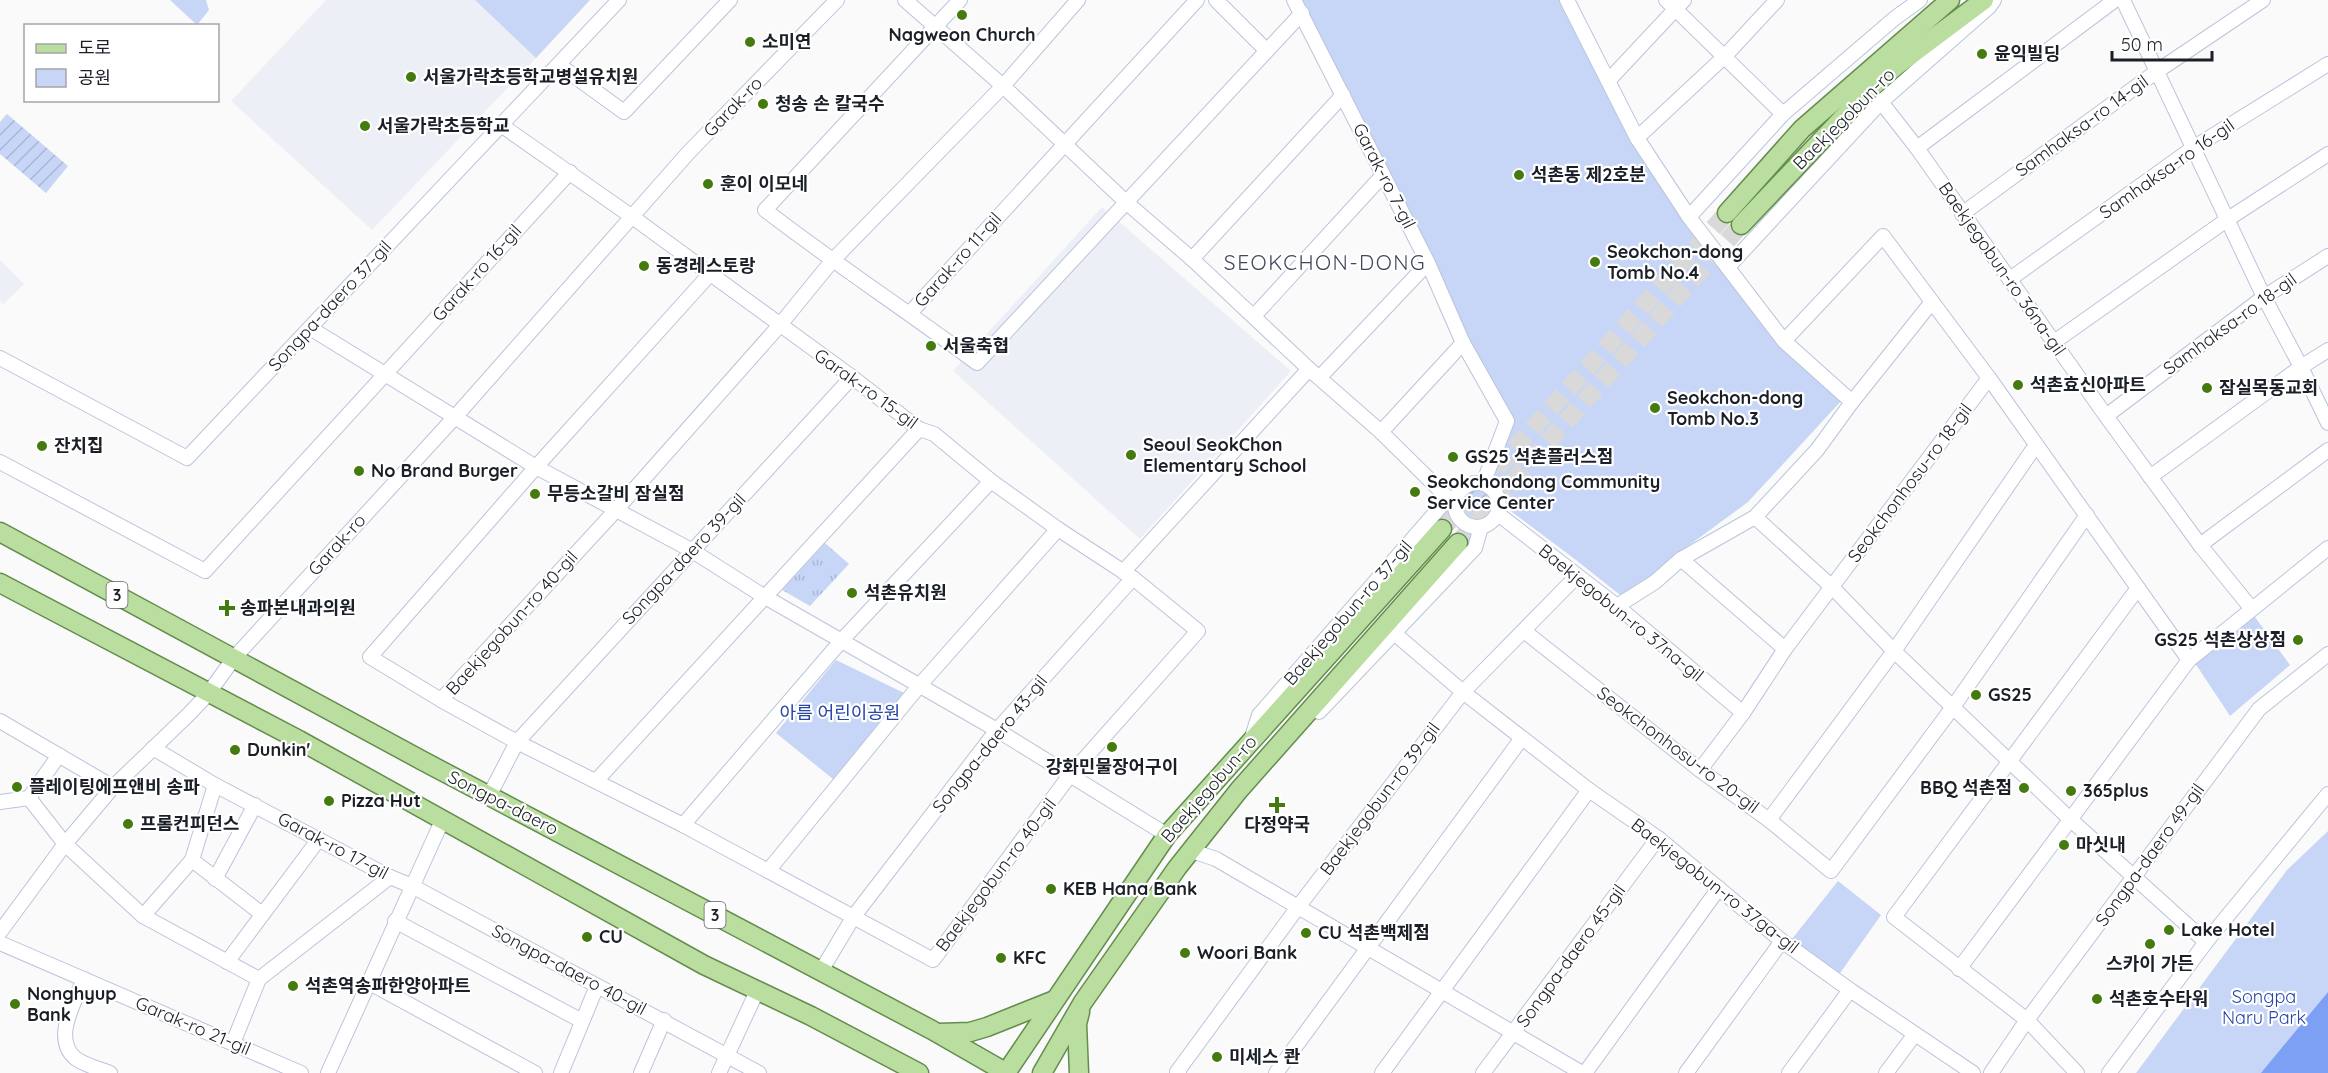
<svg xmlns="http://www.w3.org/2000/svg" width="2328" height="1073" viewBox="0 0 2328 1073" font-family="Quicksand,'Noto Sans KR',sans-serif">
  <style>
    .built { fill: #eceff5 }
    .grass { fill: url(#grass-tufts) }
    .park { fill: #c7d6f7 }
    .garden { fill: url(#garden-furrows) }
    .water { fill: #7d9ff4 }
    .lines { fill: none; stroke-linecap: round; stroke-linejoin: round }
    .major-tunnel { stroke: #d9d9da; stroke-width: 18; stroke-dasharray: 18 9; stroke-linecap: butt }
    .minor-casing { stroke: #bac4db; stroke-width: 16 }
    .major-casing { stroke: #648d4d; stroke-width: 21 }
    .minor { stroke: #fff; stroke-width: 14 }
    .major { stroke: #badea0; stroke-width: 18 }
    .poi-dot { fill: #457b0e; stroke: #fff; stroke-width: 2 }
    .labels { text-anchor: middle; stroke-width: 4.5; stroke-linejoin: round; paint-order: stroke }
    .shield { fill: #fff; stroke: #5f6268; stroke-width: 1.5 }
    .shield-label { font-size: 16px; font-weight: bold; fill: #1b1f27 }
    .poi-label { font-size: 18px; font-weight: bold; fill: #1b1f27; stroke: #fff; text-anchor: start }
    .street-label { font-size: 18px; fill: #1b1f27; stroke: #fff }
    .park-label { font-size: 18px; fill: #2645a5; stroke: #fff }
    .quarter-label { font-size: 21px; letter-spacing: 1.5px; fill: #40485b; stroke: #fff }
  </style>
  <defs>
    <pattern id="grass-tufts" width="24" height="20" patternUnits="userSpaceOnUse" patternTransform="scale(1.5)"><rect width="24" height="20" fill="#c7d6f7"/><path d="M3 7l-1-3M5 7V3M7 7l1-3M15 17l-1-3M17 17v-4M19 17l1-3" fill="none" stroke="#aab7d4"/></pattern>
    <pattern id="garden-furrows" width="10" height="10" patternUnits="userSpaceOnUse" patternTransform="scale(1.5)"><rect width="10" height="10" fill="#c7d6f7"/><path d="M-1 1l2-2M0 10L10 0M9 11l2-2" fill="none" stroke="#aab7d4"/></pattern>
  </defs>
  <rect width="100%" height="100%" fill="#fafafa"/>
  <g class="built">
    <polygon points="326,0 475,0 536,58 372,230 231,101"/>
    <polygon points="1102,207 1291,371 1140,539 953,371"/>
    <polygon points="0,260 24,284 3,304 0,301"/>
  </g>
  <polygon class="grass" points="825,543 849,564 810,606 782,590"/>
  <g class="park">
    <polygon points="170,0 206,0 209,10 197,25"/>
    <polygon points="475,0 590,0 536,58"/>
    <path d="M1295,0H1563L1684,217L1842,400L1748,502L1680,552L1651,577L1620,595L1576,560L1504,506C1505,492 1501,484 1489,476L1512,422L1463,343Z"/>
    <polygon points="2252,613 2290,665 2230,716 2193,660"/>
    <polygon points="836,660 904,693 833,779 776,733"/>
    <polygon points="2328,831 2328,1073 2136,1073 2287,870"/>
    <polygon points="1838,881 1881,915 1838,976 1792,939"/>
  </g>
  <g class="garden">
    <polygon points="7,114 68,166 46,193 0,154 0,122"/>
    <circle cx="1478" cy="505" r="15"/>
  </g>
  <polygon class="water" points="2328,992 2328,1073 2261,1073"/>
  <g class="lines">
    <g class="major-tunnel">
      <polyline points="1442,529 1727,213"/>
      <polyline points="1458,543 1741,225"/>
    </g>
    <defs>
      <g id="minor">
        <polyline points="905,0 1003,86 1127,203 1192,259 1309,369 1381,432 1446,496"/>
        <path d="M960,0L765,210C834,263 907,311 977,363L1302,13"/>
        <polyline points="1216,0 1266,50"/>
        <polyline points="1294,0 1428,263 1463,343 1507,421 1483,484"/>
        <polyline points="1567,0 1637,138 1689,217 1784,341 1852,402 1817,450 1755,517 1681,559 1655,582 1617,606"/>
        <polyline points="1666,0 1783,114"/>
        <polyline points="2123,0 2264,297 2301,367 2328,423"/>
        <polyline points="559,65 624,112 730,0"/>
        <polyline points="1608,81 1684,0"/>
        <polyline points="1881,102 1917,148 2106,416 2200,545 2251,608"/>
        <polyline points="501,125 631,216 852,377 919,429 934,434 991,481 1058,529 1133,578 1198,631 1070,775 933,960 683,825 517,742 441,700 370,657 536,467 710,274"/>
        <polyline points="1637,138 1724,57 1777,0"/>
        <polyline points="1917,148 2115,0"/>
        <polyline points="1962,214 2156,72 2263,0"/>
        <polyline points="1689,217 1783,114 1895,18 1920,0"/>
        <polyline points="1192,259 1343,95"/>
        <polyline points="1728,267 1881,102 1989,7 1994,0"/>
        <polyline points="2010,279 2193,148 2328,64"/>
        <polyline points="910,313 1197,0"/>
        <polyline points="1254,316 1383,175"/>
        <polyline points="310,328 536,467 691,550 765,597 997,730 1167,835"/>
        <polyline points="1784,341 1883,236 1989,378 2189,660"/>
        <polyline points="2054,342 2228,219 2328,154"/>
        <polyline points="0,358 187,458 619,0"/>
        <polyline points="1320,377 1428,263"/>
        <polyline points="1852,402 1931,303"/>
        <polyline points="2106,416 2264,297 2328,256"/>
        <polyline points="1381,432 1463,343"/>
        <polyline points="0,462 205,571 570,172"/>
        <polyline points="2150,477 2301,367 2328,350"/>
        <circle cx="1477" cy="505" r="22"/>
        <polyline points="1498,514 1617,606 1743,713"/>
        <polyline points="1755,517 1832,587 1894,651 2071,820 2206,942"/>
        <polyline points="2200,545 2328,450"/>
        <polyline points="1681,559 1785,649"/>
        <polyline points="1123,572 1309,369"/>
        <polyline points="1524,631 1700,770 1769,820 1831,871 1953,707 2087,515"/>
        <polyline points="1394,633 1463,692 1589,790 1658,838 1782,941 1850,990 1973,1073"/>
        <polyline points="441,700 616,510 779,326 832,261 1003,86 1078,0"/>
        <polyline points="1319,712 1475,548 1481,527"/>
        <polyline points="0,721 113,787"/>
        <polyline points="1252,737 1259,715 1442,505 1446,496 1455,502"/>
        <polyline points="153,748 215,785 390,877 412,886 759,1073"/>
        <polyline points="1700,770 1743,713 1785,649 1989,378"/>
        <polyline points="596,781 919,429"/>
        <polyline points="489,796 517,742 852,377"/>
        <polyline points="29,798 59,755"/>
        <polyline points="0,802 29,798 65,844 143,916 259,979"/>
        <polyline points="1769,820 1894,651 2036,445"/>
        <polyline points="683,825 842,640 991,481"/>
        <polyline points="1192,851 1216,859 1582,1073"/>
        <polyline points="192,860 262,914"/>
        <polyline points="768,871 919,686 1058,529"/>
        <polyline points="215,879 255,805"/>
        <polyline points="143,916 192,860 215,785"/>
        <polyline points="395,921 582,1021"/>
        <polyline points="0,932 65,844 113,787 189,714 208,694 234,658 455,417 689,152 837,0"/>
        <polyline points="0,943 301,1073"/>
        <polyline points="227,962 319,839"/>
        <polyline points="1959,969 2189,660 2328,548"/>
        <polyline points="821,971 854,916 997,730 1133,578"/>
        <path d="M84,979C75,1002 52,1038 75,1058C84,1065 100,1069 110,1073"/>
        <polyline points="368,982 535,1073"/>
        <polyline points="233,1043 259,979 390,877"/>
        <polyline points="328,1073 442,821"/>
        <polyline points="561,1073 597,986"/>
        <polyline points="641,1073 664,1020"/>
        <polyline points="719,1073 757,991"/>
        <polyline points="1179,1073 1177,1072 1298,907 1463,692 1577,576"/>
        <polyline points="1276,1073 1522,738"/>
        <polyline points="1382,1073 1589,790"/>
        <polyline points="1483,1073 1658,838"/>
        <polyline points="1585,1073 1719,888"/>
        <polyline points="1686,1073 1782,941"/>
        <polyline points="1789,1073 1850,990"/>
        <polyline points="1886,1073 1915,1034"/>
        <polyline points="1991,1073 2027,1020 2259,709 2328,654"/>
        <polyline points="2077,1073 2027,1020 1894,917 2138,588"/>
        <polyline points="2109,1073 2206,942 2328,794"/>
      </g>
      <g id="major">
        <polyline points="1727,213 1802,129 1950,0"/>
        <polyline points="1741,225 1871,88 1896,66 1984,0"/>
        <polyline points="0,532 423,761 932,1030 1007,1073"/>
        <polyline points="0,583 299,740 704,965 811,1016 919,1073"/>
        <polyline points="939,1033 970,1032 987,1027 1052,1001"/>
        <polyline points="1006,1073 1167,835 1442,529"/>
        <polyline points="1042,1073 1083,1002 1177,868 1239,790 1458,543"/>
        <polyline points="1079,1073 1077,1024 1080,1012"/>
      </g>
    </defs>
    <use href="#minor" class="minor-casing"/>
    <use href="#major" class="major-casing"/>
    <use href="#minor" class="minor"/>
    <use href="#major" class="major"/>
  </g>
  <g class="poi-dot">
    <circle cx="962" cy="15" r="6"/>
    <circle cx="750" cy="42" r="6"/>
    <circle cx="1982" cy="54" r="6"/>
    <circle cx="411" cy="77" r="6"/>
    <circle cx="763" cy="104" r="6"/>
    <circle cx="365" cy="126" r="6"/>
    <circle cx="1519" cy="175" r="6"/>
    <circle cx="708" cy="184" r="6"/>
    <circle cx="1595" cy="262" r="6"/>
    <circle cx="644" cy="266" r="6"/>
    <circle cx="931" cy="346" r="6"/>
    <circle cx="2018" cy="385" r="6"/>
    <circle cx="2207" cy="388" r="6"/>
    <circle cx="1655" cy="408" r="6"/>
    <circle cx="42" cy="446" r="6"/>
    <circle cx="1131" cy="455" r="6"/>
    <circle cx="1453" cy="457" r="6"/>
    <circle cx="359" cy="471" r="6"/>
    <circle cx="1415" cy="492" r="6"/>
    <circle cx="535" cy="494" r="6"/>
    <circle cx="852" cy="593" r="6"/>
    <path d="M224 599h6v6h6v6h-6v6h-6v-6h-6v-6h6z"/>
    <circle cx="2298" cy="640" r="6"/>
    <circle cx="1976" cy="695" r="6"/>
    <circle cx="1112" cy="747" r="6"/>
    <circle cx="235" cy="750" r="6"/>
    <circle cx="17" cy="787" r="6"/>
    <circle cx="2024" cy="788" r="6"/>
    <circle cx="2071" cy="791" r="6"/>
    <circle cx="329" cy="801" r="6"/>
    <path d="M1274 796h6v6h6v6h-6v6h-6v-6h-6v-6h6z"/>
    <circle cx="128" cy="824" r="6"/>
    <circle cx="2064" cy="845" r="6"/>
    <circle cx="1051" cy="889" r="6"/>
    <circle cx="2169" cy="930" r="6"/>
    <circle cx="1306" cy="933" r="6"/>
    <circle cx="587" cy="937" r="6"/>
    <circle cx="2150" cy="944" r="6"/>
    <circle cx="1185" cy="953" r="6"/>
    <circle cx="1001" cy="958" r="6"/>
    <circle cx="293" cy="986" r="6"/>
    <circle cx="2097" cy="999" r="6"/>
    <circle cx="15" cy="1004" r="6"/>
    <circle cx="1217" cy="1057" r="6"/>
  </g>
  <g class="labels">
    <g class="shield">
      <rect x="106.5" y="582" width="21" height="26" rx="4.5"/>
      <rect x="704.5" y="902" width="21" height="26" rx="4.5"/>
    </g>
    <g class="shield-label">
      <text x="117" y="601">3</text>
      <text x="715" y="921">3</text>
    </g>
    <g class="poi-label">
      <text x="962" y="41" text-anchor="middle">Nagweon Church</text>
      <text x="762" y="48">소미연</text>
      <text x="1994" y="60">윤익빌딩</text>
      <text x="423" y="83">서울가락초등학교병설유치원</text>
      <text x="775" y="110">청송 손 칼국수</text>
      <text x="377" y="132">서울가락초등학교</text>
      <text x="1531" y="181">석촌동 제2호분</text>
      <text x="720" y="190">훈이 이모네</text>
      <text x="1607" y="258">Seokchon-dong<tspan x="1607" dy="21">Tomb No.4</tspan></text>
      <text x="656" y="272">동경레스토랑</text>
      <text x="943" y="352">서울축협</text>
      <text x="2030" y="391">석촌효신아파트</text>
      <text x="2219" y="394">잠실목동교회</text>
      <text x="1667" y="404">Seokchon-dong<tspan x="1667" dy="21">Tomb No.3</tspan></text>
      <text x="1143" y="451">Seoul SeokChon<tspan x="1143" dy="21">Elementary School</tspan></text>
      <text x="54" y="452">잔치집</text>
      <text x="1465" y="463">GS25 석촌플러스점</text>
      <text x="371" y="477">No Brand Burger</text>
      <text x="1427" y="488">Seokchondong Community<tspan x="1427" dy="21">Service Center</tspan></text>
      <text x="547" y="500">무등소갈비 잠실점</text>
      <text x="864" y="599">석촌유치원</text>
      <text x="240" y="614">송파본내과의원</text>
      <text x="2286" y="646" text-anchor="end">GS25 석촌상상점</text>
      <text x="1988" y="701">GS25</text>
      <text x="247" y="756">Dunkin'</text>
      <text x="1112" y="773" text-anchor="middle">강화민물장어구이</text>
      <text x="29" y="793">플레이팅에프앤비 송파</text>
      <text x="2012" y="794" text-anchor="end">BBQ 석촌점</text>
      <text x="2083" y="797">365plus</text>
      <text x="341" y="807">Pizza Hut</text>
      <text x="140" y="830">프롬컨피던스</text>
      <text x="1277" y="831" text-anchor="middle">다정약국</text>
      <text x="2076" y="851">마싯내</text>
      <text x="1063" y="895">KEB Hana Bank</text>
      <text x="2181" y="936">Lake Hotel</text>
      <text x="1318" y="939">CU 석촌백제점</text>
      <text x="599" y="943">CU</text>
      <text x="1197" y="959">Woori Bank</text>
      <text x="1013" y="964">KFC</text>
      <text x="2150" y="970" text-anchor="middle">스카이 가든</text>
      <text x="305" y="992">석촌역송파한양아파트</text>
      <text x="27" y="1000">Nonghyup<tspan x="27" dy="21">Bank</tspan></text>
      <text x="2109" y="1005">석촌호수타워</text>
      <text x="1229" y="1063">미세스 콴</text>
    </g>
    <g class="street-label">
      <text transform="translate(733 107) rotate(-46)" y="6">Garak-ro</text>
      <text transform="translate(1844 119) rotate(-45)" y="6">Baekjegobun-ro</text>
      <text transform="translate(2082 126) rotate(-36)" y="6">Samhaksa-ro 14-gil</text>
      <text transform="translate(2167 169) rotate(-35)" y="6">Samhaksa-ro 16-gil</text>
      <text transform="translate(1384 176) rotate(63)" y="6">Garak-ro 7-gil</text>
      <text transform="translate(958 260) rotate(-48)" y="6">Garak-ro 11-gil</text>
      <text transform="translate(2002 269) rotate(55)" y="6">Baekjegobun-ro 36na-gil</text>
      <text transform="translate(477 273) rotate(-48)" y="6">Garak-ro 16-gil</text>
      <text transform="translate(330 306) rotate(-47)" y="6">Songpa-daero 37-gil</text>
      <text transform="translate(2230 324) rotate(-36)" y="6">Samhaksa-ro 18-gil</text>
      <text transform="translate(866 389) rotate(36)" y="6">Garak-ro 15-gil</text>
      <text transform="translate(1910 483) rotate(-53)" y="6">Seokchonhosu-ro 18-gil</text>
      <text transform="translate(337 545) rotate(-48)" y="6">Garak-ro</text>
      <text transform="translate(684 559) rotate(-47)" y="6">Songpa-daero 39-gil</text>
      <text transform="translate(1348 613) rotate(-49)" y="6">Baekjegobun-ro 37-gil</text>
      <text transform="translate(1621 613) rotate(39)" y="6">Baekjegobun-ro 37na-gil</text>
      <text transform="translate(512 623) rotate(-48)" y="6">Baekjegobun-ro 40-gil</text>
      <text transform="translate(990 744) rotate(-51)" y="6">Songpa-daero 43-gil</text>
      <text transform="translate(1678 750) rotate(37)" y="6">Seokchonhosu-ro 20-gil</text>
      <text transform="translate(1209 789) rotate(-49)" y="6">Baekjegobun-ro</text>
      <text transform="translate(1380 799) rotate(-53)" y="6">Baekjegobun-ro 39-gil</text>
      <text transform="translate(503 803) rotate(27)" y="6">Songpa-daero</text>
      <text transform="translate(333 846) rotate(28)" y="6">Garak-ro 17-gil</text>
      <text transform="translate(2150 855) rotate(-54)" y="6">Songpa-daero 49-gil</text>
      <text transform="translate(996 875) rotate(-53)" y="6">Baekjegobun-ro 40-gil</text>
      <text transform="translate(1715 886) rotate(38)" y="6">Baekjegobun-ro 37ga-gil</text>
      <text transform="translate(1571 956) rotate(-54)" y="6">Songpa-daero 45-gil</text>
      <text transform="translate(569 970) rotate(28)" y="6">Songpa-daero 40-gil</text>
      <text transform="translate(193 1026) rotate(23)" y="6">Garak-ro 21-gil</text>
    </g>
    <g class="park-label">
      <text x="840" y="719">아름 어린이공원</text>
      <text x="2264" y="1003">Songpa<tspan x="2264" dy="21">Naru Park</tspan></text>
    </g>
    <g class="quarter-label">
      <text x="1325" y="270">SEOKCHON-DONG</text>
    </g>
  </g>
  <rect x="24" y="24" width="195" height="78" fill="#ffffff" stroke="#a4a5a9" stroke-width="1.5"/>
  <rect x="36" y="44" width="30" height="9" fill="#badea0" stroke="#a4a5a9" stroke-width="1.5"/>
  <text x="78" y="54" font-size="18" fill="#1b1f27">도로</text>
  <rect x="36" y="69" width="30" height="18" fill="#c7d6f7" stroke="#a4a5a9" stroke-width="1.5"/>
  <text x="78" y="84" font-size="18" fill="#1b1f27">공원</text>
  <path d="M2112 51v9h100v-9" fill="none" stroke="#1b1f27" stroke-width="3"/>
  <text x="2121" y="51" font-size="18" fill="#1b1f27" stroke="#ffffff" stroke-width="4.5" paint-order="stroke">50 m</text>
</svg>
